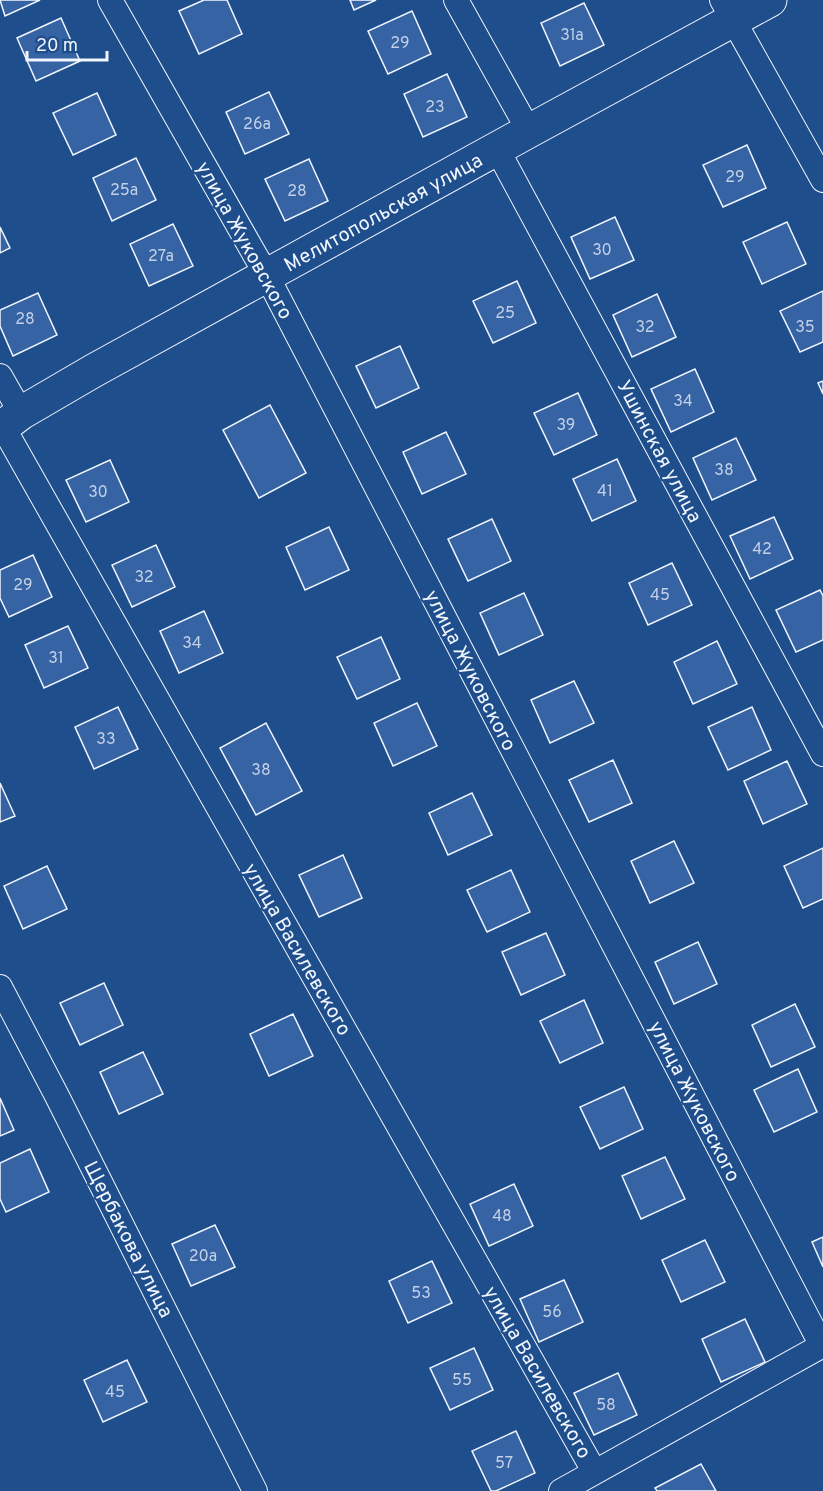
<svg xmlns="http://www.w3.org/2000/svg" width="823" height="1491" viewBox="0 0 823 1491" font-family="Overpass,sans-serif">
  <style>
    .building { fill: #3563a3; stroke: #f2f6ff; stroke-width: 1.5 }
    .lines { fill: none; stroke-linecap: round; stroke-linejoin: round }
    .street-casing { stroke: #f2f6ff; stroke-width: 26 }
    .secondary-casing { stroke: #f2f6ff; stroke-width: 35 }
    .street { stroke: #1f4e8c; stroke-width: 24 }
    .secondary { stroke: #1f4e8c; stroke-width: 33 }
    .labels { text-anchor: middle; stroke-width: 4.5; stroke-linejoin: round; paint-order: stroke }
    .number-label { font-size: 16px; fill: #c3d1e8 }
    .street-label { font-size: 20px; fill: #f2f6ff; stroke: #1f4e8c }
  </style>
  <rect width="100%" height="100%" fill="#1f4e8c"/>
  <g class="building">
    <polygon points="0,0 40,0 5,16"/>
    <polygon points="204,0 227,0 242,34 199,54 179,11"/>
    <polygon points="350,0 376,0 354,10"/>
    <polygon points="584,3 604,45 560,66 541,23"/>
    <polygon points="412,11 431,54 388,74 368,31"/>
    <polygon points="61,18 80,61 36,81 17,38"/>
    <polygon points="447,74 467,117 423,137 404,94"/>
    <polygon points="269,92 289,134 245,154 226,112"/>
    <polygon points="97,93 116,135 73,155 53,113"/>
    <polygon points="747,145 766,188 723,207 703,165"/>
    <polygon points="136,158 156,200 112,221 93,178"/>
    <polygon points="309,159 328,201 285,221 265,179"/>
    <polygon points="615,217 634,260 590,279 571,237"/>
    <polygon points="787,222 806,264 762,284 743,242"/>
    <polygon points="173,224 193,266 149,286 130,244"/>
    <polygon points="0,227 10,248 0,253"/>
    <polygon points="517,281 536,323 493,343 473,301"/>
    <polygon points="823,291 823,342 800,352 780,311"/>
    <polygon points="38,293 57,335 13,356 0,326 0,310"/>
    <polygon points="657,294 676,337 632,357 613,315"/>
    <polygon points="400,346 419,388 376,408 356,366"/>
    <polygon points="695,369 714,412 671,432 651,389"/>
    <polygon points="823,381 823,394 818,383"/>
    <polygon points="578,393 597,435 554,455 534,413"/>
    <polygon points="270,405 306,473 259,498 223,430"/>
    <polygon points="446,432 466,474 422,494 403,452"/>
    <polygon points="736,438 756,480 712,500 693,458"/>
    <polygon points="617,459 636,501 592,521 573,479"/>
    <polygon points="110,460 129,502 86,522 66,480"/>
    <polygon points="774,517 793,559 750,579 730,536"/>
    <polygon points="492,519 511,561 468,581 448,539"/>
    <polygon points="329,527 349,570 305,590 286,547"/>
    <polygon points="156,545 175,587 132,607 112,565"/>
    <polygon points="33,555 52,597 9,617 0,598 0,570"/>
    <polygon points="672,563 692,605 648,625 629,583"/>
    <polygon points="820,590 823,596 823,640 796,652 776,610"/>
    <polygon points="524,593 543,635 499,655 480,613"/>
    <polygon points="204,611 223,653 179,673 160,631"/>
    <polygon points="68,626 88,668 44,688 25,645"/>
    <polygon points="381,637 400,679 357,699 337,657"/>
    <polygon points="717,641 737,684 693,704 674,662"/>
    <polygon points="574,681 594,723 550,743 531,700"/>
    <polygon points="417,703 437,746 393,766 374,723"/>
    <polygon points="118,707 138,749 94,769 75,727"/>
    <polygon points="752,707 771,750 728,770 708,727"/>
    <polygon points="266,723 302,791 256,815 220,748"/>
    <polygon points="613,760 632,803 589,822 569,780"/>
    <polygon points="787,761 807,804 763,824 744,781"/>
    <polygon points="0,783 15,816 0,822"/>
    <polygon points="472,793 492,835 448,855 429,813"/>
    <polygon points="674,841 694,883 650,903 631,861"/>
    <polygon points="823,848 823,899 803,908 784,866"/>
    <polygon points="343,855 362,898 319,917 299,875"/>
    <polygon points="47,866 67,909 23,929 4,886"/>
    <polygon points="511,870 530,912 487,932 467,890"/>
    <polygon points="546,933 565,975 521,995 502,952"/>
    <polygon points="698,942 717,984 674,1004 655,962"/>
    <polygon points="104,983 123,1025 80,1045 60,1003"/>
    <polygon points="584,1000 603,1043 560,1063 540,1021"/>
    <polygon points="795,1004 815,1047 771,1067 752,1025"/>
    <polygon points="293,1014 313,1056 269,1076 250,1034"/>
    <polygon points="143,1052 163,1094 119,1114 100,1072"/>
    <polygon points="798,1069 817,1112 774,1132 754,1090"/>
    <polygon points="624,1087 643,1129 600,1149 580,1107"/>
    <polygon points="0,1098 14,1130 0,1136"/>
    <polygon points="30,1149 49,1192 6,1212 0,1199 0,1163"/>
    <polygon points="665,1157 685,1199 641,1219 622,1176"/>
    <polygon points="514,1184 533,1226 489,1246 470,1204"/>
    <polygon points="215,1225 235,1267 191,1286 172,1244"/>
    <polygon points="823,1237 823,1267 812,1242"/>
    <polygon points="705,1240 725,1282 681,1302 662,1260"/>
    <polygon points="432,1261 452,1303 408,1323 389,1281"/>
    <polygon points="564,1280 583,1322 539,1342 520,1299"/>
    <polygon points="745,1319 765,1362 721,1382 702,1339"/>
    <polygon points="474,1348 493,1390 450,1410 430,1368"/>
    <polygon points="127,1360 147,1402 103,1422 84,1380"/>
    <polygon points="618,1373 637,1415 594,1435 574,1393"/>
    <polygon points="516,1431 535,1473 496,1491 491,1491 472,1451"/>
    <polygon points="701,1464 716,1491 657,1491 655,1488"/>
  </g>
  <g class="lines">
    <defs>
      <g id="street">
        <polyline points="110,0 267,276 822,1346"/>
        <polyline points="456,0 529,131"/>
        <polyline points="722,0 823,180"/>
        <polyline points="497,149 823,754"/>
        <polyline points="0,376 21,413"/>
        <polyline points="3,427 594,1471"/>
        <polyline points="0,987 57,1096 255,1491"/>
        <polyline points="561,1491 823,1345"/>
      </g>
      <polyline id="secondary" points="0,429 21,413 93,371 529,131 770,0"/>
    </defs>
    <use href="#street" class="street-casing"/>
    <use href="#secondary" class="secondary-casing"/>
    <use href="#street" class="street"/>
    <use href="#secondary" class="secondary"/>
  </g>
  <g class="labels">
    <g class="number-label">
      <text x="572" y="40">31а</text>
      <text x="400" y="48">29</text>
      <text x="435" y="112">23</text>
      <text x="257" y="129">26а</text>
      <text x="735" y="182">29</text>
      <text x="124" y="195">25а</text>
      <text x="297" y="196">28</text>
      <text x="602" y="255">30</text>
      <text x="161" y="261">27а</text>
      <text x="505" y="318">25</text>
      <text x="25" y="324">28</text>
      <text x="645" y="332">32</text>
      <text x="805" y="332">35</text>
      <text x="683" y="406">34</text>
      <text x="566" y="430">39</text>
      <text x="724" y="475">38</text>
      <text x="605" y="496">41</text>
      <text x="98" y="497">30</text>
      <text x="762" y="554">42</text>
      <text x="144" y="582">32</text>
      <text x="23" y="590">29</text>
      <text x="660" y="600">45</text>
      <text x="192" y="648">34</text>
      <text x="56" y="663">31</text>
      <text x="106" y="744">33</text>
      <text x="261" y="775">38</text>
      <text x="502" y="1221">48</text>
      <text x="203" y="1261">20а</text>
      <text x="421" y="1298">53</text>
      <text x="552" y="1317">56</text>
      <text x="462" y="1385">55</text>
      <text x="115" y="1397">45</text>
      <text x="606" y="1410">58</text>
      <text x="504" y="1468">57</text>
    </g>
    <g class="street-label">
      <text transform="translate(383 212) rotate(-29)" y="7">Мелитопольская улица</text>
      <text transform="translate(245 240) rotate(61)" y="7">улица Жуковского</text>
      <text transform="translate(660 451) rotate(62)" y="7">Ушинская улица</text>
      <text transform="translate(471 670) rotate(63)" y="7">улица Жуковского</text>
      <text transform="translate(298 949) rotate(60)" y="7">улица Василевского</text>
      <text transform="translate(695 1101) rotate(63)" y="7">улица Жуковского</text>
      <text transform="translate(129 1239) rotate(63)" y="7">Щербакова улица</text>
      <text transform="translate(538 1372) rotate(60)" y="7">улица Василевского</text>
    </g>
  </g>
  <path d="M27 51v9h80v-9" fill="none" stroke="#f2f6ff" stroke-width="3"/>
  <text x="36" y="51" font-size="18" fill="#f2f6ff" stroke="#1f4e8c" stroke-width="4.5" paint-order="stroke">20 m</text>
</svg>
